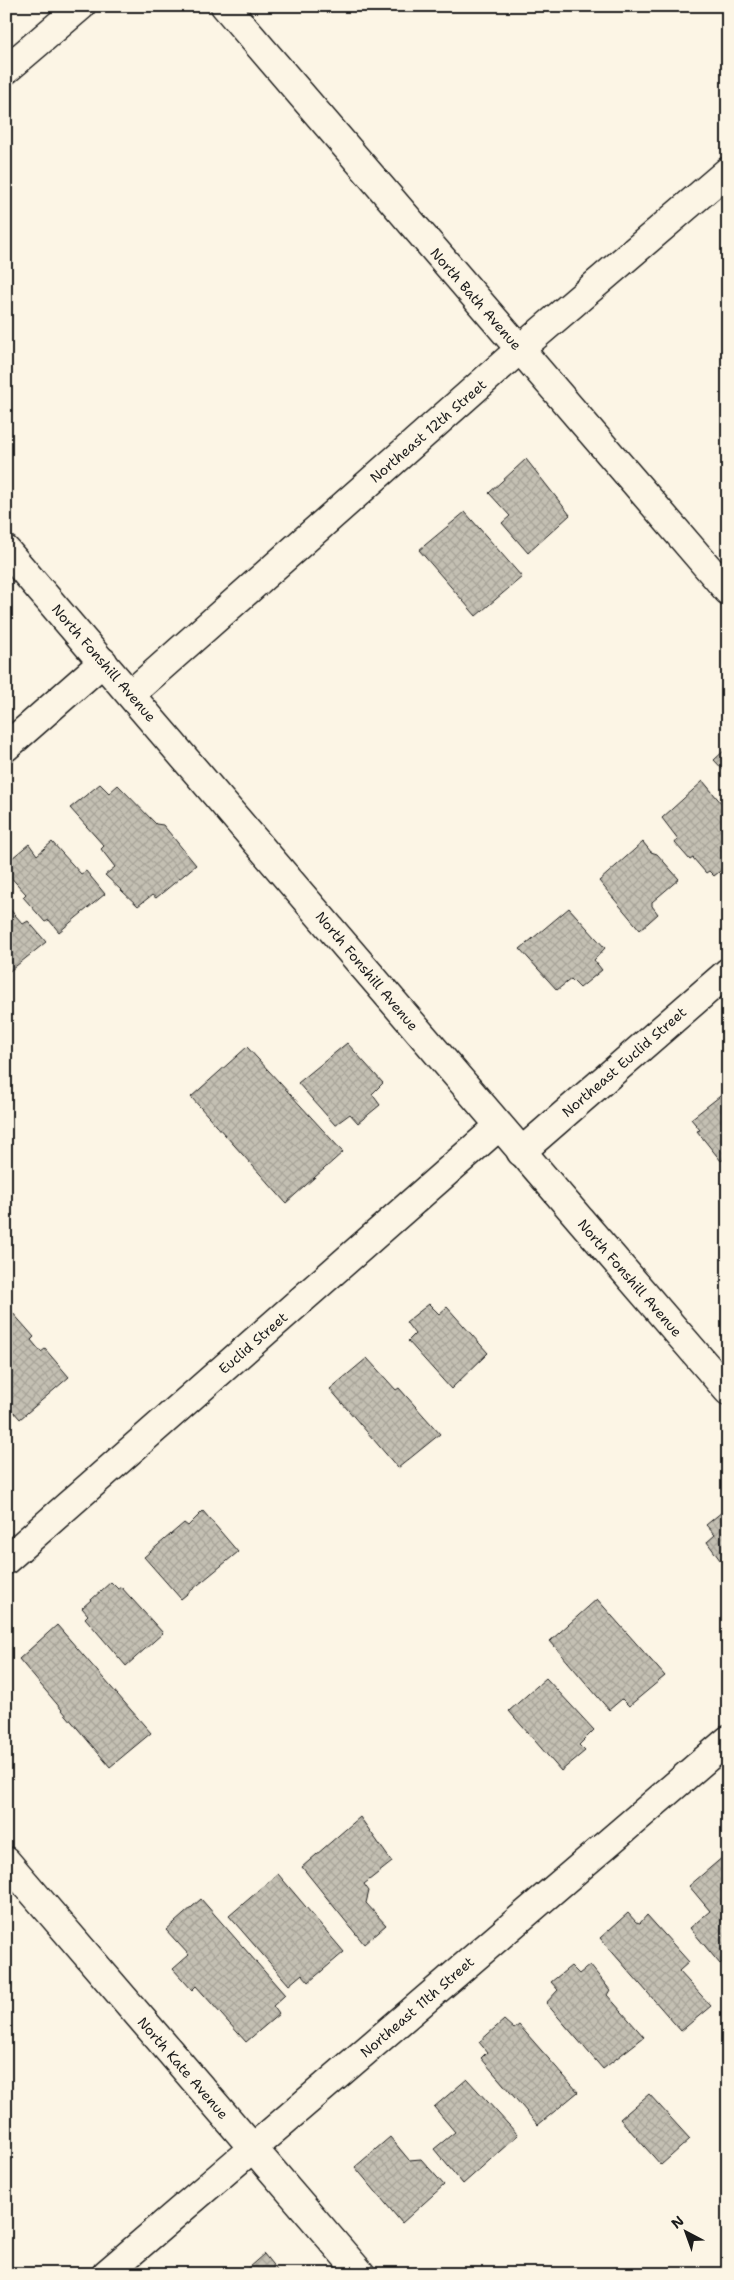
<svg xmlns="http://www.w3.org/2000/svg" width="734" height="2280" viewBox="0 0 734 2280" font-family="'Shantell Sans',sans-serif">
  <style>
    .building { fill: url(#building-cross-hatch); stroke: #1c1c1c }
    .lines { fill: none; stroke-linecap: round; stroke-linejoin: round }
    .minor-casing { stroke: #1c1c1c; stroke-width: 31 }
    .minor { stroke: #fcf5e5; stroke-width: 28 }
    .labels { text-anchor: middle; stroke-width: 5; stroke-linejoin: round; paint-order: stroke }
    .street-label { font-size: 14px; fill: #1c1c1c; stroke: #fcf5e5 }
  </style>
  <defs>
    <pattern id="building-cross-hatch" width="8" height="8" patternUnits="userSpaceOnUse" patternTransform="scale(1.25)"><rect width="8" height="8" fill="#c4c0b3"/><path d="M0 0l8 8M0 8l8-8" fill="none" stroke="#a8a499"/></pattern>
  </defs>
  <rect width="100%" height="100%" fill="#fcf5e5"/>
  <filter id="ink" filterUnits="userSpaceOnUse"><feTurbulence type="fractalNoise" baseFrequency=".02" numOctaves="2"/><feDisplacementMap in="SourceGraphic" scale="10" xChannelSelector="R" yChannelSelector="G"/><feConvolveMatrix kernelMatrix="1 2 1 2 8 2 1 2 1" color-interpolation-filters="sRGB"/></filter>
  <g filter="url(#ink)">
    <g class="building">
      <polygon points="526,459 570,515 528,553 502,523 510,516 489,493"/>
      <polygon points="465,512 522,577 476,616 419,550"/>
      <polygon points="728,747 728,775 714,760"/>
      <polygon points="703,781 722,804 728,805 728,865 714,876 709,871 706,873 693,858 690,860 675,843 678,839 662,818"/>
      <polygon points="100,784 109,793 118,785 156,824 163,825 196,865 156,898 152,895 138,906 105,875 115,867 101,849 104,846 70,808"/>
      <polygon points="52,842 81,874 86,871 105,894 59,932 49,920 45,922 23,897 26,894 6,872 6,863 29,844 37,855"/>
      <polygon points="643,842 651,852 657,854 679,879 652,902 652,906 658,914 640,930 599,881"/>
      <polygon points="6,905 23,924 28,921 46,942 6,974"/>
      <polygon points="569,908 605,948 594,960 602,970 580,988 571,979 557,990 520,949"/>
      <polygon points="347,1043 383,1083 372,1094 380,1105 358,1123 350,1114 335,1125 298,1083"/>
      <polygon points="247,1047 343,1152 286,1203 191,1097"/>
      <polygon points="724,1093 728,1098 728,1163 724,1159 721,1161 697,1131 700,1130 691,1119"/>
      <polygon points="429,1304 439,1314 447,1307 488,1353 451,1389 408,1341 415,1334 406,1322"/>
      <polygon points="12,1312 34,1337 31,1340 41,1352 45,1349 69,1377 20,1419 6,1403 6,1317"/>
      <polygon points="367,1358 396,1390 399,1388 440,1434 398,1468 330,1389"/>
      <polygon points="728,1507 728,1559 725,1557 720,1560 707,1542 715,1535 706,1525"/>
      <polygon points="203,1511 238,1552 181,1599 144,1557 184,1523 188,1526"/>
      <polygon points="111,1582 118,1589 121,1587 163,1633 126,1666 85,1618 88,1615 82,1608"/>
      <polygon points="597,1599 665,1676 629,1706 622,1699 609,1710 550,1641"/>
      <polygon points="57,1625 151,1733 110,1767 19,1659"/>
      <polygon points="546,1678 594,1730 579,1745 585,1751 561,1771 509,1711"/>
      <polygon points="360,1817 392,1862 364,1884 369,1891 366,1903 386,1925 364,1944 302,1867"/>
      <polygon points="724,1856 728,1861 728,1957 720,1964 690,1928 710,1911 689,1886"/>
      <polygon points="278,1874 344,1952 309,1982 302,1974 289,1985 229,1916"/>
      <polygon points="201,1899 285,1995 273,2006 279,2014 246,2042 196,1986 192,1990 173,1969 189,1955 166,1930"/>
      <polygon points="628,1913 636,1922 640,1923 647,1915 689,1962 679,1971 711,2006 681,2031 600,1938"/>
      <polygon points="590,1965 610,1990 607,1995 644,2037 603,2069 546,2003 558,1990 551,1982 571,1966 579,1974"/>
      <polygon points="504,2020 514,2029 519,2025 578,2092 538,2125 481,2058 487,2052 479,2042"/>
      <polygon points="467,2079 518,2135 463,2184 434,2149 455,2132 434,2107"/>
      <polygon points="649,2094 690,2139 661,2165 620,2119"/>
      <polygon points="390,2137 409,2160 421,2159 444,2185 402,2223 355,2167"/>
      <polygon points="264,2254 280,2274 241,2274"/>
    </g>
    <g class="lines">
      <defs>
        <g id="minor">
          <polyline points="225,6 728,591"/>
          <polyline points="6,70 81,6"/>
          <path d="M6,550C249,829 486,1112 728,1391"/>
          <polyline points="132,693 519,350 728,171"/>
          <polyline points="6,747 103,662"/>
          <polyline points="521,1152 728,972"/>
          <polyline points="6,1560 499,1126"/>
          <polyline points="6,1861 361,2274"/>
          <polyline points="106,2274 728,1740"/>
        </g>
      </defs>
      <use href="#minor" class="minor-casing"/>
      <use href="#minor" class="minor"/>
    </g>
  </g>
  <g class="labels">
    <g class="street-label">
      <text transform="translate(476 299) rotate(49)" y="5">North Bath Avenue</text>
      <text transform="translate(428 431) rotate(-41)" y="5">Northeast 12th Street</text>
      <text transform="translate(104 663) rotate(49)" y="5">North Fonshill Avenue</text>
      <text transform="translate(367 971) rotate(50)" y="5">North Fonshill Avenue</text>
      <text transform="translate(624 1062) rotate(-41)" y="5">Northeast Euclid Street</text>
      <text transform="translate(630 1278) rotate(49)" y="5">North Fonshill Avenue</text>
      <text transform="translate(253 1343) rotate(-41)" y="5">Euclid Street</text>
      <text transform="translate(417 2007) rotate(-41)" y="5">Northeast 11th Street</text>
      <text transform="translate(183 2068) rotate(49)" y="5">North Kate Avenue</text>
    </g>
  </g>
  <rect width="734" height="2280" fill="none" stroke="#fcf5e5" stroke-width="25"/>
  <rect x="12" y="12" width="709" height="2255" fill="none" stroke="#1c1c1c" stroke-width="2" filter="url(#ink)"/>
  <g transform="translate(686 2232) rotate(319)" stroke="#fcf5e5" stroke-width="4" paint-order="stroke">
  <path d="M0-4L9 19L0 12L-9 19Z" fill="#1c1c1c"/>
  <text y="-8" font-size="14" font-weight="bold" text-anchor="middle" fill="#1c1c1c">N</text>
  </g>
</svg>
